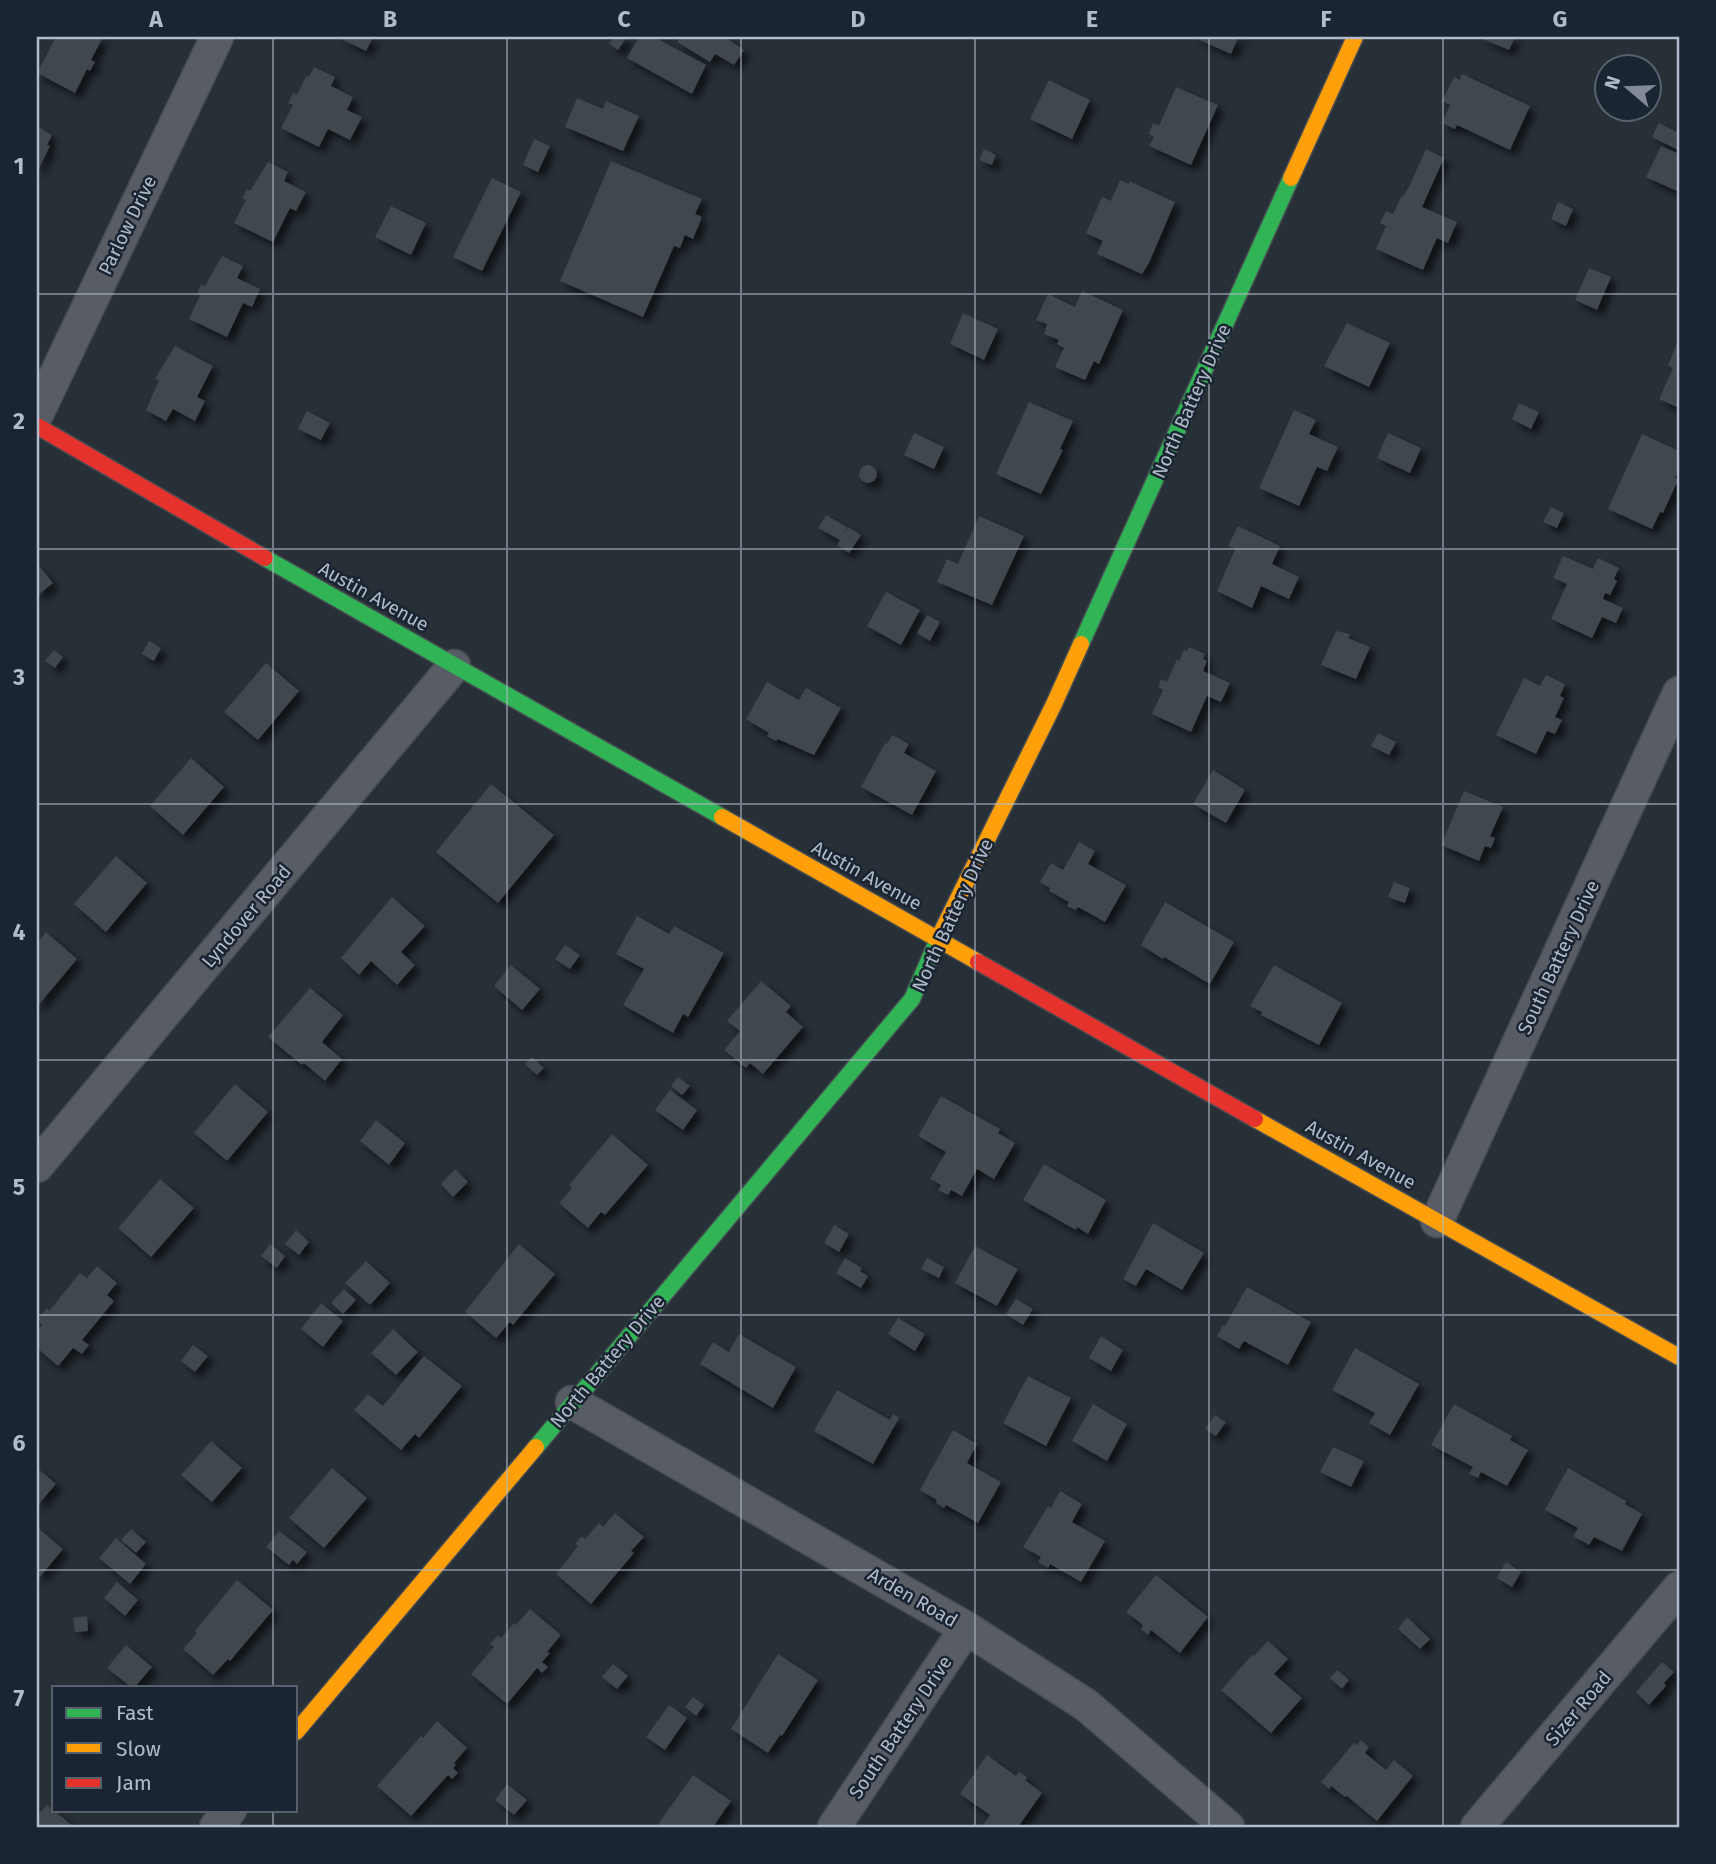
<svg xmlns="http://www.w3.org/2000/svg" width="1716" height="1864" viewBox="0 0 1716 1864" font-family="'Fira Sans',sans-serif">
  <style>
    .building { fill: #3f464d; filter: url(#shadow) }
    .lines { fill: none; stroke-linecap: round; stroke-linejoin: round }
    .street-casing { stroke: #464b52; stroke-width: 35 }
    .fast-casing { stroke: #464b52; stroke-width: 19 }
    .slow-casing { stroke: #464b52; stroke-width: 19 }
    .jam-casing { stroke: #464b52; stroke-width: 19 }
    .street { stroke: #585d65; stroke-width: 32 }
    .fast { stroke: #30b455; stroke-width: 16 }
    .slow { stroke: #ff9f0a; stroke-width: 16 }
    .jam { stroke: #e5322d; stroke-width: 16 }
    .grid { fill: none; stroke: #b1bbc9; stroke-width: 2; stroke-opacity: 0.55 }
    .labels { text-anchor: middle; stroke-width: 5; stroke-linejoin: round; paint-order: stroke }
    .street-label { font-size: 19px; fill: #b1bbc9; stroke: #1b2532 }
    .neatline { fill: none; stroke: #b1bbc9; stroke-width: 2.5 }
    .grid-label { font-size: 23px; text-anchor: middle; font-weight: bold; fill: #b1bbc9 }
  </style>
  <defs>
    <filter id="shadow"><feDropShadow dx="6" dy="6" stdDeviation="3.5" flood-color="#0009"/></filter>
  </defs>
  <rect width="100%" height="100%" fill="#272f37"/>
  <g class="building">
    <polygon points="56,37 103,37 91,60 95,62 90,71 87,69 75,93 37,73"/>
    <polygon points="337,37 373,37 366,51"/>
    <polygon points="614,37 627,37 618,50 609,44"/>
    <polygon points="639,37 654,37 706,65 692,94 627,58"/>
    <polygon points="680,37 725,37 744,50 734,65 715,54 710,62 677,42"/>
    <polygon points="1193,37 1245,37 1244,40 1238,38 1231,54"/>
    <polygon points="1478,37 1515,37 1509,50"/>
    <polygon points="314,67 335,77 331,86 353,97 347,110 362,117 350,140 328,129 319,147 281,128 293,105 288,103 293,93 297,95 306,76 309,77"/>
    <polygon points="1462,74 1530,106 1510,150 1457,125 1455,129 1442,123 1450,105 1442,101 1454,77 1460,80"/>
    <polygon points="1049,80 1090,100 1072,139 1030,119"/>
    <polygon points="1176,87 1218,105 1191,165 1149,146 1154,137 1149,134 1153,123 1159,126"/>
    <polygon points="577,98 603,109 606,101 639,116 623,151 565,127"/>
    <polygon points="1659,123 1679,133 1678,150 1652,137"/>
    <polygon points="37,126 52,135 47,145 50,146 37,172"/>
    <polygon points="534,139 550,146 538,172 523,165"/>
    <polygon points="1661,146 1679,154 1679,192 1646,177"/>
    <polygon points="984,149 996,155 992,165 979,160"/>
    <polygon points="1426,149 1444,158 1422,207 1457,222 1448,243 1437,238 1423,270 1376,249 1386,226 1380,223 1386,211 1393,214 1401,197 1402,198 1410,185"/>
    <polygon points="611,161 702,199 695,214 702,217 693,239 685,235 680,248 674,246 643,317 560,281"/>
    <polygon points="268,162 288,172 284,181 306,192 296,211 290,208 273,242 234,223 246,200 242,198 247,189 250,191"/>
    <polygon points="492,178 521,192 482,271 453,257"/>
    <polygon points="1120,180 1129,184 1129,181 1175,202 1149,263 1142,274 1097,254 1103,241 1086,233 1102,197 1111,201"/>
    <polygon points="1558,202 1573,209 1566,226 1551,219"/>
    <polygon points="391,206 426,223 411,255 375,237"/>
    <polygon points="222,256 243,266 237,278 260,289 252,307 243,303 227,337 189,319 200,295 197,293 201,285 205,286"/>
    <polygon points="1589,268 1611,277 1597,310 1575,300"/>
    <polygon points="1082,291 1123,310 1099,364 1094,361 1085,380 1055,367 1064,348 1057,344 1059,340 1044,334 1047,324 1036,320 1048,294 1075,307"/>
    <polygon points="963,313 998,329 984,360 950,344"/>
    <polygon points="1347,323 1390,343 1369,387 1324,366"/>
    <polygon points="1679,339 1679,408 1659,399 1673,368 1668,365"/>
    <polygon points="175,346 213,366 197,397 205,401 195,421 173,409 166,421 146,410 159,380 155,379"/>
    <polygon points="1029,402 1073,421 1060,449 1063,450 1041,494 996,474"/>
    <polygon points="1519,403 1539,412 1531,429 1512,419"/>
    <polygon points="1294,410 1316,420 1309,434 1338,447 1327,471 1317,467 1299,506 1259,488"/>
    <polygon points="307,411 330,423 321,440 298,429"/>
    <polygon points="914,433 944,447 934,469 904,455"/>
    <polygon points="1388,433 1421,448 1410,473 1377,458"/>
    <polygon points="1642,434 1679,451 1679,468 1675,478 1678,480 1663,513 1660,512 1652,529 1608,509"/>
    <circle cx="868" cy="474" r="9"/>
    <polygon points="1551,507 1564,513 1557,528 1543,522"/>
    <polygon points="826,515 847,527 843,535 848,527 861,535 849,553 837,545 840,540 818,528"/>
    <polygon points="979,516 1024,536 992,605 937,582 947,559 958,564"/>
    <polygon points="1238,526 1280,546 1272,564 1299,577 1289,599 1261,586 1252,608 1217,591 1235,549 1228,546"/>
    <polygon points="1563,556 1593,569 1598,558 1619,568 1614,579 1617,581 1610,595 1605,593 1603,599 1623,608 1616,623 1602,617 1592,638 1551,619 1567,584 1553,578"/>
    <polygon points="37,563 53,583 37,596"/>
    <polygon points="886,592 920,610 901,645 867,626"/>
    <polygon points="927,615 940,622 930,641 917,633"/>
    <polygon points="1336,631 1350,634 1348,638 1370,647 1356,679 1321,665"/>
    <polygon points="149,641 161,648 154,661 142,654"/>
    <polygon points="1189,647 1205,654 1203,659 1207,661 1203,671 1230,683 1221,702 1207,696 1191,732 1152,714 1163,690 1158,687 1161,679 1167,682 1177,659 1179,661 1184,650 1187,651"/>
    <polygon points="54,650 63,657 55,668 45,661"/>
    <polygon points="266,663 299,691 258,740 224,712"/>
    <polygon points="1546,675 1565,684 1560,696 1564,698 1555,717 1562,720 1555,734 1547,731 1536,754 1496,735 1524,678 1540,686"/>
    <polygon points="767,682 799,700 806,688 841,708 814,755 778,739 776,741 767,736 769,733 746,719"/>
    <polygon points="1378,733 1396,742 1389,755 1371,746"/>
    <polygon points="892,735 909,744 904,753 936,771 912,815 861,787 885,743 887,744"/>
    <polygon points="191,758 224,787 183,835 150,806"/>
    <polygon points="1213,770 1245,790 1226,823 1193,804"/>
    <polygon points="491,784 554,835 498,903 436,852"/>
    <polygon points="1464,791 1503,807 1490,836 1495,838 1491,848 1485,846 1479,861 1441,845"/>
    <polygon points="1079,842 1095,851 1088,864 1126,885 1105,922 1078,907 1076,910 1067,906 1069,902 1049,891 1050,888 1040,882 1051,863 1063,870"/>
    <polygon points="116,856 147,883 106,932 74,904"/>
    <polygon points="1394,882 1410,888 1405,903 1388,897"/>
    <polygon points="392,897 425,926 401,952 415,965 397,985 371,961 359,975 341,958"/>
    <polygon points="1165,902 1234,942 1210,984 1164,957 1163,959 1141,945"/>
    <polygon points="637,916 669,934 674,926 724,953 688,1017 683,1014 673,1033 623,1005 644,969 616,954"/>
    <polygon points="46,932 77,959 37,1007 37,943"/>
    <polygon points="565,945 580,955 570,969 555,959"/>
    <polygon points="511,965 540,989 522,1010 494,986"/>
    <polygon points="1274,965 1342,1003 1319,1045 1261,1015 1262,1012 1250,1006"/>
    <polygon points="761,981 791,1006 786,1012 803,1027 763,1074 750,1063 746,1068 724,1050 740,1031 727,1021"/>
    <polygon points="310,988 343,1015 322,1042 342,1059 325,1081 304,1063 302,1065 268,1037"/>
    <polygon points="532,1057 544,1068 537,1075 525,1064"/>
    <polygon points="678,1077 690,1086 682,1095 671,1086"/>
    <polygon points="235,1084 268,1112 227,1161 194,1133"/>
    <polygon points="670,1090 697,1110 683,1130 655,1110"/>
    <polygon points="941,1096 1000,1129 998,1133 1015,1143 994,1179 977,1169 962,1196 951,1190 948,1195 938,1190 941,1185 930,1179 946,1152 918,1136"/>
    <polygon points="376,1120 405,1143 389,1165 360,1141"/>
    <polygon points="612,1134 648,1165 605,1215 601,1212 588,1228 559,1203 572,1188 569,1185"/>
    <polygon points="1044,1164 1106,1200 1088,1234 1077,1227 1076,1230 1023,1200"/>
    <polygon points="455,1169 468,1182 453,1197 441,1184"/>
    <polygon points="160,1179 194,1208 151,1257 118,1228"/>
    <polygon points="1153,1223 1204,1253 1182,1290 1146,1269 1136,1286 1123,1279"/>
    <polygon points="834,1225 849,1234 839,1252 824,1243"/>
    <polygon points="296,1230 309,1242 299,1255 285,1244"/>
    <polygon points="270,1244 285,1256 277,1268 261,1256"/>
    <polygon points="519,1244 555,1274 513,1325 510,1322 496,1338 465,1312"/>
    <polygon points="975,1246 1018,1269 997,1306 955,1283"/>
    <polygon points="845,1258 862,1268 860,1271 868,1276 861,1288 836,1273"/>
    <polygon points="927,1258 944,1267 939,1278 921,1269"/>
    <polygon points="366,1261 390,1283 370,1305 345,1283"/>
    <polygon points="97,1266 117,1283 107,1295 114,1301 82,1340 89,1345 82,1354 73,1348 58,1366 37,1348 37,1331 42,1325 38,1319 47,1308 49,1311 80,1273 87,1278"/>
    <polygon points="1247,1287 1311,1322 1288,1365 1244,1341 1239,1349 1217,1336 1223,1325 1225,1326"/>
    <polygon points="344,1289 356,1300 343,1314 331,1303"/>
    <polygon points="1016,1299 1033,1309 1023,1325 1006,1314"/>
    <polygon points="321,1303 343,1321 323,1347 301,1329"/>
    <polygon points="898,1318 925,1334 915,1351 888,1334"/>
    <polygon points="393,1329 418,1352 396,1375 371,1353"/>
    <polygon points="739,1334 796,1367 773,1408 700,1364 713,1342 729,1352"/>
    <polygon points="1101,1336 1123,1350 1111,1371 1089,1358"/>
    <polygon points="193,1345 208,1356 195,1372 181,1361"/>
    <polygon points="1355,1348 1419,1384 1390,1435 1369,1423 1375,1413 1332,1390"/>
    <polygon points="424,1356 462,1386 419,1438 415,1434 401,1450 354,1410 368,1394 383,1406"/>
    <polygon points="1028,1376 1071,1398 1046,1446 1003,1423"/>
    <polygon points="837,1390 890,1420 893,1414 899,1418 873,1464 814,1431"/>
    <polygon points="1093,1404 1127,1424 1107,1461 1072,1441"/>
    <polygon points="1454,1404 1512,1436 1510,1440 1528,1450 1507,1486 1481,1472 1478,1478 1469,1474 1473,1467 1431,1445"/>
    <polygon points="1215,1415 1226,1422 1216,1436 1205,1429"/>
    <polygon points="953,1430 977,1444 967,1463 1001,1482 978,1523 946,1505 944,1508 936,1503 937,1500 920,1490"/>
    <polygon points="211,1441 242,1468 212,1502 181,1475"/>
    <polygon points="1333,1447 1364,1461 1351,1487 1320,1472"/>
    <polygon points="37,1468 56,1484 37,1506"/>
    <polygon points="332,1468 367,1498 324,1548 289,1518"/>
    <polygon points="1568,1468 1626,1501 1625,1504 1642,1514 1622,1551 1594,1537 1589,1545 1573,1536 1578,1528 1545,1510"/>
    <polygon points="1060,1491 1082,1504 1072,1522 1105,1541 1081,1582 1050,1564 1048,1568 1038,1562 1041,1557 1023,1547 1048,1506 1051,1508"/>
    <polygon points="615,1513 644,1537 631,1551 634,1553 591,1604 556,1574 578,1546 575,1544 582,1536 585,1539 599,1523 603,1527"/>
    <polygon points="37,1527 63,1549 39,1578 37,1576"/>
    <polygon points="131,1529 146,1542 136,1553 121,1540"/>
    <polygon points="279,1531 307,1552 297,1564 293,1560 289,1565 266,1547"/>
    <polygon points="116,1538 146,1564 130,1584 99,1558"/>
    <polygon points="1506,1562 1521,1572 1512,1587 1497,1578"/>
    <polygon points="1156,1575 1208,1617 1180,1653 1151,1630 1148,1635 1141,1629 1143,1625 1126,1612"/>
    <polygon points="237,1580 273,1610 230,1661 228,1659 213,1675 183,1649 197,1633 195,1631"/>
    <polygon points="117,1582 138,1600 125,1616 104,1598"/>
    <polygon points="530,1609 561,1635 547,1652 550,1653 542,1662 548,1667 542,1673 537,1668 507,1704 471,1674 494,1647 490,1644 498,1635 501,1638 514,1623 516,1625"/>
    <polygon points="87,1616 88,1631 75,1632 73,1618"/>
    <polygon points="1407,1617 1430,1639 1420,1649 1398,1629"/>
    <polygon points="1268,1641 1288,1659 1274,1674 1302,1698 1271,1733 1221,1690 1252,1655 1254,1656"/>
    <polygon points="126,1645 152,1667 135,1687 131,1687 107,1668"/>
    <polygon points="778,1654 818,1680 782,1736 780,1735 768,1753 731,1729"/>
    <polygon points="1662,1662 1674,1672 1664,1683 1666,1686 1649,1705 1636,1692"/>
    <polygon points="613,1664 628,1676 617,1689 602,1677"/>
    <polygon points="1337,1670 1349,1680 1342,1689 1330,1678"/>
    <polygon points="693,1697 704,1705 696,1716 685,1707"/>
    <polygon points="669,1705 687,1718 665,1750 646,1737"/>
    <polygon points="437,1721 467,1748 454,1763 456,1765 453,1768 458,1773 452,1779 448,1775 411,1816 377,1786 421,1736 423,1738"/>
    <polygon points="1361,1740 1369,1747 1365,1753 1386,1770 1394,1760 1413,1776 1377,1821 1347,1796 1345,1797 1331,1786 1329,1789 1321,1782 1354,1743 1357,1745"/>
    <polygon points="987,1755 1016,1776 1019,1772 1027,1777 1025,1780 1042,1793 1018,1827 987,1827 983,1825 990,1815 960,1794"/>
    <polygon points="693,1775 731,1801 713,1827 656,1827"/>
    <polygon points="507,1784 527,1800 514,1815 495,1800"/>
    <polygon points="47,1805 74,1827 37,1827 37,1816"/>
  </g>
  <g class="lines">
    <defs>
      <g id="street">
        <polyline points="37,414 217,37"/>
        <polyline points="37,1166 454,666"/>
        <polyline points="1437,1221 1679,693"/>
        <polyline points="572,1402 966,1628 1086,1705 1228,1827"/>
        <polyline points="216,1827 230,1810"/>
        <polyline points="834,1827 966,1628"/>
        <polyline points="1477,1827 1679,1588"/>
      </g>
      <g id="fast">
        <polyline points="265,558 722,817"/>
        <polyline points="1081,644 1291,178"/>
        <polyline points="536,1447 912,999 939,937"/>
      </g>
      <g id="slow">
        <polyline points="1291,178 1355,37"/>
        <polyline points="722,817 978,962"/>
        <polyline points="939,937 1054,704 1081,644"/>
        <polyline points="1255,1119 1679,1357"/>
        <polyline points="296,1732 536,1447"/>
      </g>
      <g id="jam">
        <polyline points="37,426 265,558"/>
        <polyline points="978,962 1255,1119"/>
      </g>
    </defs>
    <use href="#street" class="street-casing"/>
    <use href="#fast" class="fast-casing"/>
    <use href="#slow" class="slow-casing"/>
    <use href="#jam" class="jam-casing"/>
    <use href="#street" class="street"/>
    <use href="#fast" class="fast"/>
    <use href="#slow" class="slow"/>
    <use href="#jam" class="jam"/>
  </g>
  <path class="grid" d="M273,37V1687M507,37V1827M741,37V1827M975,37V1827M1209,37V1827M1443,37V1827M37,294H1679M37,549H1679M37,804H1679M37,1060H1679M37,1315H1679M37,1570H1679M273,1810V1827"/>
  <g class="labels">
    <g class="street-label">
      <text transform="translate(127 225) rotate(-64)" y="7">Parlow Drive</text>
      <text transform="translate(1191 401) rotate(-66)" y="7">North Battery Drive</text>
      <text transform="translate(374 596) rotate(29)" y="7">Austin Avenue</text>
      <text transform="translate(867 875) rotate(29)" y="7">Austin Avenue</text>
      <text transform="translate(952 915) rotate(-65)" y="7">North Battery Drive</text>
      <text transform="translate(246 916) rotate(-50)" y="7">Lyndover Road</text>
      <text transform="translate(1558 957) rotate(-65)" y="7">South Battery Drive</text>
      <text transform="translate(1361 1154) rotate(29)" y="7">Austin Avenue</text>
      <text transform="translate(607 1361) rotate(-50)" y="7">North Battery Drive</text>
      <text transform="translate(913 1597) rotate(30)" y="7">Arden Road</text>
      <text transform="translate(1578 1708) rotate(-50)" y="7">Sizer Road</text>
      <text transform="translate(900 1727) rotate(-56)" y="7">South Battery Drive</text>
    </g>
  </g>
  <rect width="1716" height="1864" fill="none" stroke="#1b2532" stroke-width="77"/>
  <rect x="52" y="1686" width="245" height="126" fill="#1b2532" stroke="#57616e" stroke-width="2"/>
  <rect x="66" y="1708" width="35" height="10" fill="#30b455" stroke="#57616e" stroke-width="2"/>
  <text x="116" y="1720" font-size="21" fill="#b1bbc9">Fast</text>
  <rect x="66" y="1743" width="35" height="10" fill="#ff9f0a" stroke="#57616e" stroke-width="2"/>
  <text x="116" y="1756" font-size="21" fill="#b1bbc9">Slow</text>
  <rect x="66" y="1778" width="35" height="10" fill="#e5322d" stroke="#57616e" stroke-width="2"/>
  <text x="116" y="1790" font-size="21" fill="#b1bbc9">Jam</text>
  <g transform="translate(1628 88) rotate(289)"><circle r="33" fill="#1b2532" stroke="#57616e" stroke-width="2"/>
  <path d="M0-5L12 26L0 18L-12 26Z" fill="#818a96"/>
  <text y="-10" font-size="19" font-weight="bold" text-anchor="middle" fill="#b1bbc9">N</text>
  </g>
  <rect x="38" y="38" width="1640" height="1788" class="neatline"/>
  <g class="grid-label">
    <text x="156" y="27">A</text>
    <text x="390" y="27">B</text>
    <text x="624" y="27">C</text>
    <text x="858" y="27">D</text>
    <text x="1092" y="27">E</text>
    <text x="1326" y="27">F</text>
    <text x="1560" y="27">G</text>
    <text x="19" y="174">1</text>
    <text x="19" y="429">2</text>
    <text x="19" y="685">3</text>
    <text x="19" y="940">4</text>
    <text x="19" y="1195">5</text>
    <text x="19" y="1451">6</text>
    <text x="19" y="1706">7</text>
  </g>
</svg>
